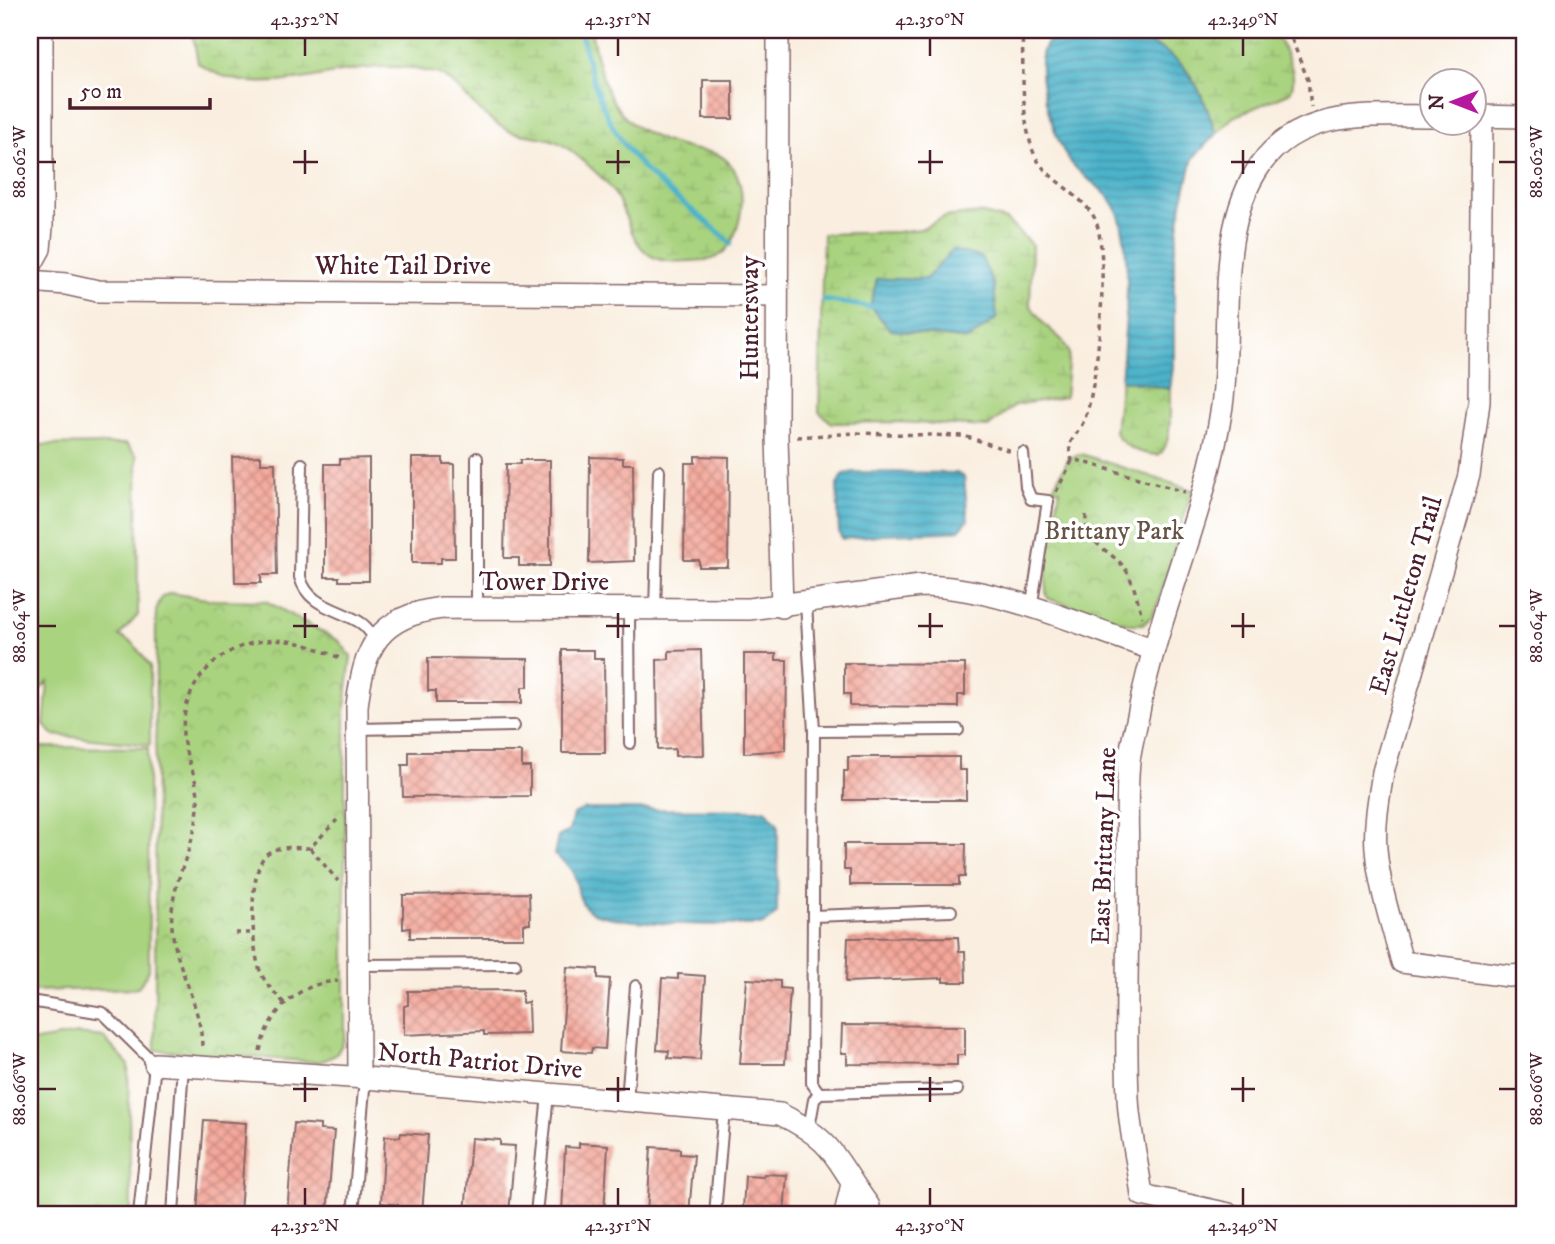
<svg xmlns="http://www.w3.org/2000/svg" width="1555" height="1244" viewBox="0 0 1555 1244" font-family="'IM FELL DW Pica',serif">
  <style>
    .grass { fill: #a9d37f; stroke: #7a7955; stroke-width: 2 }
    .wetland { fill: url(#wetland-marsh); stroke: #7a7955; stroke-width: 2; fill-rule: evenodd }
    .park { fill: url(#park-crowns); stroke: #7a7955; stroke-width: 2 }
    .water { fill: url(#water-rules); stroke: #4b697a; stroke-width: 2 }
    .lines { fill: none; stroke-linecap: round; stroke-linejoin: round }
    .stream { stroke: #4cb3ca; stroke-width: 5 }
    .building { fill: url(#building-cross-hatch) }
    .lane-casing { stroke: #87676a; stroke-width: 14 }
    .street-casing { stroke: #87676a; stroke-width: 24 }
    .path { stroke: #87676a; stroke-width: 3.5; stroke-dasharray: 5 5; stroke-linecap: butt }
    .lane { stroke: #fff; stroke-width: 10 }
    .street { stroke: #fff; stroke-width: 21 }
    .ticks { fill: none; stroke: #4a1f2b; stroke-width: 2.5 }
    .labels { text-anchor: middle; stroke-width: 7; stroke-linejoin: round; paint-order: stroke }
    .street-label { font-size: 26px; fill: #4a1f2b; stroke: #fff }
    .park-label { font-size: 26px; fill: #654; stroke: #fff }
    .neatline { fill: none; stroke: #4a1f2b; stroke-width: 2.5 }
    .ticks-label { font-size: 18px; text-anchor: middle; fill: #4a1f2b }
  </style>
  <defs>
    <pattern id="wetland-marsh" width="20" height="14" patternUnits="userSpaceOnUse" patternTransform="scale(1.75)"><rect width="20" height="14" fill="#a9d37f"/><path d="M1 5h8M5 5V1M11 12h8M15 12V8" fill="none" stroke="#93b56e"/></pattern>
    <pattern id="park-crowns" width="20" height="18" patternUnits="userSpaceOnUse" patternTransform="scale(1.75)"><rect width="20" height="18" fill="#a9d37f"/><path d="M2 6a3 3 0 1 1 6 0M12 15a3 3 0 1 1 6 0" fill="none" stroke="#93b56e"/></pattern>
    <pattern id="water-rules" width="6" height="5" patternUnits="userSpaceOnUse" patternTransform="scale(1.75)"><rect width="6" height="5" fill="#4cb3ca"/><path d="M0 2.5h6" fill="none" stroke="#4191a4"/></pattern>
    <pattern id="building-cross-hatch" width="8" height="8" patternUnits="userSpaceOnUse" patternTransform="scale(1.75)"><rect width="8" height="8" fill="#f4a79a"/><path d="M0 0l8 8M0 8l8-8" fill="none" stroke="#c8877e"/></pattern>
  </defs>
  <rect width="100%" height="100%" fill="#fff"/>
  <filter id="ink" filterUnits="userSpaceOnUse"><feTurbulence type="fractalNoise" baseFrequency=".0143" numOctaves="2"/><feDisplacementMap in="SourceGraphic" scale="14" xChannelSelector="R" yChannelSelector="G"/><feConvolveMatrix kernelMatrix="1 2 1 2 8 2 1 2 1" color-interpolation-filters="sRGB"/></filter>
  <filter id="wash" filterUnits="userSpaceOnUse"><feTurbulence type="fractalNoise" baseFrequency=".00686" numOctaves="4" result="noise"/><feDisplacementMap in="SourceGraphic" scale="28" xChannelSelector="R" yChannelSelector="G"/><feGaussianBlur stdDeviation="1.57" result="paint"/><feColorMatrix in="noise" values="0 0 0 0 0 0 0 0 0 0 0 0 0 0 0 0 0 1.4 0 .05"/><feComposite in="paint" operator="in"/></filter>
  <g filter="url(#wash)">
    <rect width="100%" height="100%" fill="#f9eedf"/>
    <g class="grass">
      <polygon points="126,444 137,456 138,615 119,636 133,643 150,666 150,745 54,735 44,725 48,682 30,699 30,445"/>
      <polygon points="30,747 148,748 149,970 138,988 30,991"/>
      <polygon points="78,1034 103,1037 128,1064 131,1214 30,1214 30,1042"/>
    </g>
    <g class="wetland">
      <path d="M192,30H591C597,61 604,99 629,121C646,136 670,144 691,149C699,151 710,151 717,154C747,169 745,208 735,234C730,247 720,260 705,260C689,261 667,264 653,257C628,243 628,211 612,190C604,178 573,151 561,144C547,135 525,137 510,131C483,120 467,94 445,77C438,72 428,72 420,70C347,53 264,111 198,63Z"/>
      <path d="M1162,30H1269C1283,40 1301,77 1289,93L1233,117L1216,134C1203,92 1186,51 1139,42Z"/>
      <path d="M980,213L1006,220L1032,245L1030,305L1045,325L1062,340L1069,352L1065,397L1015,405L988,427L898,422L832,423L819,412L823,234L897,232L921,229L944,217ZM946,259L997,318L967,340L892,330L878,279H926Z"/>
      <path d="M1121,380L1170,389C1169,407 1174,442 1159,455C1143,454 1124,449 1115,432Z"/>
    </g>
    <g class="park">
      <polygon points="1081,454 1192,490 1160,598 1152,616 1144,624 1130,624 1049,599 1046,595 1047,556 1060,490 1053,488 1069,458"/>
      <path d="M170,593L213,600L266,601L339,641L351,656L345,707V1035C341,1051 335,1058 318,1062L155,1050L156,611L162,597Z"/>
    </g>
    <g class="water">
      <path d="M1066,34C1157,36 1188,44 1216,134L1193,158L1182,203L1174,256V360L1170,389L1121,380C1125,333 1134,253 1117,210C1108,189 1081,178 1069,160C1054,139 1026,57 1051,39C1055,36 1062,35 1066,34Z"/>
      <polygon points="952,250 981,257 994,285 997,318 968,340 891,330 870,307 877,279 926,279"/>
      <polygon points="854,472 957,473 964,477 968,520 959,530 946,532 886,534 842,539 839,532 837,485 844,474"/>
      <path d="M585,809L766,810L778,824L777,913L763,925C734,925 602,927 586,908C570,889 587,876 554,855L558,837L569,831L573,814Z"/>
    </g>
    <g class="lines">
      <g class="stream">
        <path d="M580,30C592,83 606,130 645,170C671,197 705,217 731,244"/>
        <polyline points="823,300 870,307"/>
      </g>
    </g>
    <g id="blocks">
      <g class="building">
        <rect x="703" y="80" width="30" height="39"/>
        <polygon points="261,456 261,463 275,463 277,575 261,575 261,583 235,583 232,457"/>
        <polygon points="695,456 729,457 728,567 699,567 699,560 684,560 685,463 695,463"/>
        <polygon points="590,457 623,458 623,464 633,464 634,561 589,563"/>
        <polygon points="369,458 369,581 339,581 339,577 325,577 325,464 340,464 340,459"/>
        <polygon points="412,458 443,458 443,464 454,464 455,558 441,558 441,563 412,563"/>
        <polygon points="520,460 550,460 550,566 519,566 519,558 504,558 506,464 520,464"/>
        <polygon points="562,650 594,650 594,659 604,659 605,753 562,753"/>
        <polygon points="701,650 704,755 675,756 675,749 658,750 657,660 669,659 669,651"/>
        <polygon points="744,654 776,654 776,660 787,660 786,750 744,753"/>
        <polygon points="428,658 528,659 528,687 522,687 522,703 436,703 436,691 428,691"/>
        <polygon points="844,663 965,664 965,695 958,695 958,707 850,706 850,694 844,694"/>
        <polygon points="409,752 522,752 522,767 530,767 530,796 403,797 402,765 409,765"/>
        <polygon points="848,757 959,757 959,770 966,770 966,800 844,800 844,771 848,771"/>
        <polygon points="844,844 966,844 965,877 959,877 959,885 850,885 850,870 844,870"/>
        <polygon points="529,893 530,924 524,924 524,938 410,938 410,928 403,929 403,895"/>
        <polygon points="958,937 959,952 965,952 966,982 943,982 943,978 846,982 848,938"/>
        <polygon points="567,967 598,969 598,978 610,979 605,1049 592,1048 591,1053 561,1051"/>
        <polygon points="678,974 705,976 700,1060 668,1058 669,1051 657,1050 662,978 678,979"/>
        <polygon points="747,979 780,981 780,988 790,989 785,1064 740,1064"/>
        <polygon points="522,990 522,1003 528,1002 529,1034 484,1035 484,1031 404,1035 404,1006 408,1005 408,991"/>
        <polygon points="842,1025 965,1026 965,1055 957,1055 957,1065 847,1064 847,1053 841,1053"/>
        <polygon points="204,1120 246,1123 240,1214 197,1214"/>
        <polygon points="294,1123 320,1125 320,1130 334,1131 327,1214 287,1214"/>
        <polygon points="401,1133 428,1135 422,1214 397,1214 398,1205 381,1203 385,1136 400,1137"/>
        <polygon points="471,1138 500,1140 500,1145 515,1146 509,1213 465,1214"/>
        <polygon points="579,1143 608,1145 604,1214 562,1214 565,1147 579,1148"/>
        <polygon points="651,1147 680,1149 680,1154 694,1155 689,1214 647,1214"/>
        <polygon points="764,1174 787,1175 784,1214 761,1214 761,1210 743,1209 745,1176 763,1177"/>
      </g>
    </g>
  </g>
  <g filter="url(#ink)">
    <use href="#blocks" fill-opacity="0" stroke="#87676a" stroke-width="2"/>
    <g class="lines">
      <defs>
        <g id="lane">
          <polyline points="1023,453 1026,487 1031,499 1048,501 1031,609"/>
          <path d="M302,464L300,577C308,607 338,608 361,623C367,627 371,634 376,639"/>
          <polyline points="806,604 814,731 812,1083 819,1093 814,1100 809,1128"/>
          <polyline points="477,609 477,458"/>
          <polyline points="629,610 630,743"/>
          <polyline points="655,610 659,471"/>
          <polyline points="356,729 514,726"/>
          <polyline points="814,731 958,730"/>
          <polyline points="813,916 951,911"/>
          <polyline points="357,965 515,964"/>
          <polyline points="30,1001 103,1013 155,1064 139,1214"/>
          <polyline points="819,1093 957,1090"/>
          <polyline points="627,1101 636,986"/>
          <polyline points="173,1214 183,1065"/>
          <polyline points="353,1214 365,1078"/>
          <polyline points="536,1214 548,1094"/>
          <polyline points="715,1214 724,1109"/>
        </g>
        <g id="street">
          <polyline points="778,30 777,437 782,607"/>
          <polyline points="1474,116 1525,117"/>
          <path d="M1482,116L1479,402L1469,475L1383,772C1379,798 1374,823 1376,849C1379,887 1392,925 1402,962L1509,976L1525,975"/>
          <polyline points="30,267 40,249 42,227 42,30"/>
          <polyline points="30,281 66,284 98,291 777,296"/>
          <path d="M155,1064L365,1078L780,1114C838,1142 834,1160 869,1206V1214"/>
          <path d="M359,1077L357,706C364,647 378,616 442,608L749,609L920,586C996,586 1080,625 1152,649"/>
          <polyline points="845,1214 852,1184"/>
          <path d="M1229,1214L1142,1195C1138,1163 1129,1129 1128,1097C1125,1029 1128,960 1128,891C1129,849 1125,804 1129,761C1131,743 1137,724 1140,706C1161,604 1207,509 1222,406C1233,329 1214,230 1261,164C1301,108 1372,116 1432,116"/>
        </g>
      </defs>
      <use href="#lane" class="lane-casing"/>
      <use href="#street" class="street-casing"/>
      <g class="path">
        <path d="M1022,30C1024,70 1020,113 1033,151C1044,180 1079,191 1094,217C1111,248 1098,384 1085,418C1082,427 1074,436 1069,445L1072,461"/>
        <polyline points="1288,30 1308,80 1311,107"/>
        <polyline points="797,437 855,433 964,436 1011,451"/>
        <polyline points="1056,492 1072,461 1077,460 1185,492"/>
        <path d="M1086,515C1084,546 1112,549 1126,570C1134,584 1138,601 1142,617"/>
        <polyline points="310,848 338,881"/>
        <polyline points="235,933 254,933"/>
        <path d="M284,1003C276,994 266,985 261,973C251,952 247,867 268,853C280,845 297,848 310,848L337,820"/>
        <path d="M202,1046C201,999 168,958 172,911C175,872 200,837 198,797C197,774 182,753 183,730C184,673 232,635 287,641C307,643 324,652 343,659"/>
        <path d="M260,1051C267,1013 299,982 338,981"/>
      </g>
      <use href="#lane" class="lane"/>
      <use href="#street" class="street"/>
    </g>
  </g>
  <path class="ticks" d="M305,38V56M618,38V56M930,38V56M1243,38V56M305,150V174M618,150V174M930,150V174M1243,150V174M38,162H56M293,162H318M606,162H630M918,162H943M1231,162H1255M1499,162H1516M305,613V638M618,613V638M930,613V638M1243,613V638M38,626H56M293,626H318M606,626H630M918,626H943M1231,626H1255M1499,626H1516M305,1077V1102M618,1077V1102M930,1077V1102M1243,1077V1102M38,1089H56M293,1089H318M606,1089H630M918,1089H943M1231,1089H1255M1499,1089H1516M305,1188V1206M618,1188V1206M930,1188V1206M1243,1188V1206"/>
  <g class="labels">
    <g class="street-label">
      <text x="403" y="274">White Tail Drive</text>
      <text transform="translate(749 318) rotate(-90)" y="9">Huntersway</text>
      <text x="544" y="590">Tower Drive</text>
      <text transform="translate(1405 595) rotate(-74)" y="9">East Littleton Trail</text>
      <text transform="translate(1103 846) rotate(-88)" y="9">East Brittany Lane</text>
      <text transform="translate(480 1060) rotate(5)" y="9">North Patriot Drive</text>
    </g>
    <g class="park-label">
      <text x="1114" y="539">Brittany Park</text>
    </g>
  </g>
  <rect width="1555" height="1244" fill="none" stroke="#fff" stroke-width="77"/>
  <g transform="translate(1453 102) rotate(270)"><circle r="33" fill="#ffffff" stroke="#b7a5aa" stroke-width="2"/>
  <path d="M0-5L12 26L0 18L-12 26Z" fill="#b5179e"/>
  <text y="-10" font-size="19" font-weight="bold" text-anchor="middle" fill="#4a1f2b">N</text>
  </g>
  <path d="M70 98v10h140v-10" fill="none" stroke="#4a1f2b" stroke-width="3.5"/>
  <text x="80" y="98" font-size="21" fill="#4a1f2b" stroke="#ffffff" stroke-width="5" paint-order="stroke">50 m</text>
  <rect x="38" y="38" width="1478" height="1168" class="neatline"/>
  <g class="ticks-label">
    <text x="305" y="25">42.352°N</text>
    <text x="618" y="25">42.351°N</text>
    <text x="930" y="25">42.350°N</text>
    <text x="1243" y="25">42.349°N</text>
    <text transform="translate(1536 162) rotate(-90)" y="6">88.062°W</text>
    <text transform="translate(19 162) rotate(-90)" y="6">88.062°W</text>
    <text transform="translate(1536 626) rotate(-90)" y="6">88.064°W</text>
    <text transform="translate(19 626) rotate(-90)" y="6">88.064°W</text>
    <text transform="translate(1536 1089) rotate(-90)" y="6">88.066°W</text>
    <text transform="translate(19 1089) rotate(-90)" y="6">88.066°W</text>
    <text x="305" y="1231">42.352°N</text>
    <text x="618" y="1231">42.351°N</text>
    <text x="930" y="1231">42.350°N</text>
    <text x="1243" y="1231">42.349°N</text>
  </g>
</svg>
